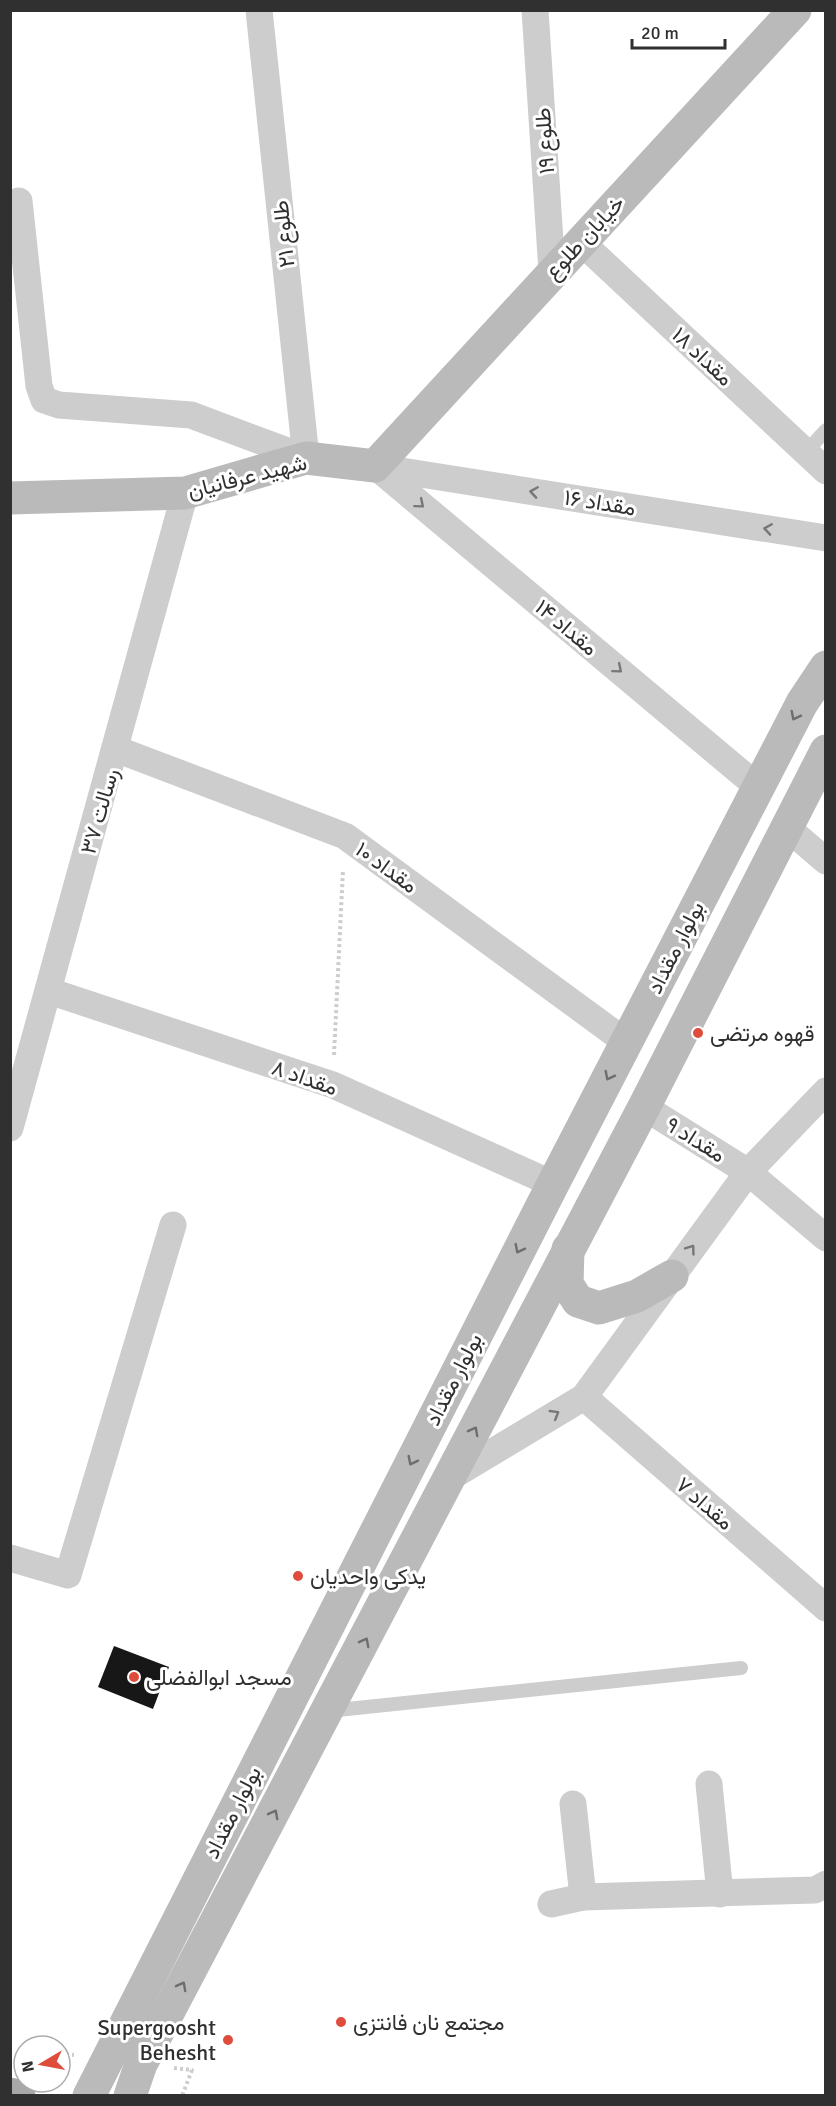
<svg xmlns="http://www.w3.org/2000/svg" width="836" height="2106" viewBox="0 0 836 2106" font-family="Signika,Vazirmatn,sans-serif">
  <style>
    .building { fill: #171717 }
    .lines { fill: none; stroke-linecap: round; stroke-linejoin: round }
    .path { stroke: #cdcdcd; stroke-width: 4; stroke-dasharray: 3 3; stroke-linecap: butt }
    .lane { stroke: #cdcdcd; stroke-width: 14 }
    .street { stroke: #cdcdcd; stroke-width: 27 }
    .secondary { stroke: #bababa; stroke-width: 33 }
    .primary { stroke: #a8a8a8; stroke-width: 33 }
    .oneway { stroke: #777 }
    .oneway2 { stroke: #6e6e6e }
    .poi-dot { fill: #de4c3b; stroke: #fff; stroke-width: 2 }
    .labels { text-anchor: middle; stroke-width: 6; stroke-linejoin: round; paint-order: stroke }
    .street-label { font-size: 22px; fill: #303030; stroke: #fff }
    .poi-label { font-size: 22px; fill: #303030; stroke: #fff; text-anchor: start }
  </style>
  <rect width="100%" height="100%" fill="#fff"/>
  <polygon class="building" points="114,1646 169,1667 153,1709 98,1687"/>
  <g class="lines">
    <g class="path">
      <polyline points="334,1055 343,870"/>
      <polyline points="60,2054 74,2055"/>
      <polyline points="174,2068 192,2070 182,2096"/>
    </g>
    <g class="lane">
      <polyline points="805,453 826,430"/>
      <polyline points="328,1711 741,1668"/>
    </g>
    <g class="street">
      <polyline points="535,10 552,272"/>
      <polyline points="19,201 39,386 44,400 59,405 191,415 306,458 259,10"/>
      <polyline points="580,241 826,471"/>
      <polyline points="375,466 758,787"/>
      <polyline points="376,467 826,538"/>
      <polyline points="116,749 345,836 626,1042"/>
      <polyline points="785,826 826,861"/>
      <polyline points="49,991 333,1085 553,1184"/>
      <polyline points="644,1107 748,1172 826,1238"/>
      <polyline points="10,1128 185,493"/>
      <polyline points="584,1397 826,1608"/>
      <polyline points="451,1477 584,1397 748,1172 826,1091"/>
      <polyline points="10,1558 68,1575 173,1225"/>
      <polyline points="709,1784 720,1894"/>
      <polyline points="573,1804 583,1897"/>
      <polyline points="551,1904 583,1897 815,1890 826,1884"/>
    </g>
    <g class="secondary">
      <polyline points="10,498 185,493 306,458 375,466 795,10"/>
      <polyline points="568,1249 567,1284 578,1301 599,1308 637,1296 672,1276"/>
      <polyline points="89,2096 553,1184 802,703 826,667"/>
      <polyline points="130,2096 141,2064 644,1107 826,751"/>
    </g>
    <polyline class="primary" points="10,2094 19,2096"/>
  </g>
  <defs><path id="oneway-chevron" d="M-2-3.5L2.5 0L-2 3.5" fill="none" stroke-width="1.6" stroke-linecap="round" stroke-linejoin="round" transform="scale(1.5)"/></defs>
  <g class="oneway">
    <use href="#oneway-chevron" transform="translate(534 492) rotate(-171)"/>
    <use href="#oneway-chevron" transform="translate(420 504) rotate(40)"/>
    <use href="#oneway-chevron" transform="translate(768 529) rotate(-171)"/>
    <use href="#oneway-chevron" transform="translate(618 669) rotate(40)"/>
    <use href="#oneway-chevron" transform="translate(691 1249) rotate(-54)"/>
    <use href="#oneway-chevron" transform="translate(555 1414) rotate(-31)"/>
  </g>
  <g class="oneway2">
    <use href="#oneway-chevron" transform="translate(795 716) rotate(117)"/>
    <use href="#oneway-chevron" transform="translate(609 1076) rotate(117)"/>
    <use href="#oneway-chevron" transform="translate(519 1249) rotate(117)"/>
    <use href="#oneway-chevron" transform="translate(474 1431) rotate(-62)"/>
    <use href="#oneway-chevron" transform="translate(412 1461) rotate(117)"/>
    <use href="#oneway-chevron" transform="translate(365 1642) rotate(-62)"/>
    <use href="#oneway-chevron" transform="translate(274 1814) rotate(-62)"/>
    <use href="#oneway-chevron" transform="translate(182 1986) rotate(-62)"/>
  </g>
  <g class="poi-dot">
    <circle cx="698" cy="1033" r="6"/>
    <circle cx="298" cy="1576" r="6"/>
    <circle cx="134" cy="1677" r="6"/>
    <circle cx="341" cy="2022" r="6"/>
    <circle cx="228" cy="2040" r="6"/>
  </g>
  <g class="labels">
    <g class="street-label">
      <text transform="translate(544 141) rotate(-94)" y="8">طلوع ۱۹</text>
      <text transform="translate(283 234) rotate(-96)" y="8">طلوع ۲۱</text>
      <text transform="translate(584 237) rotate(-47)" y="8">خیابان طلوع</text>
      <text transform="translate(703 356) rotate(43)" y="8">مقداد ۱۸</text>
      <text transform="translate(247 476) rotate(-14)" y="8">شهید عرفانیان</text>
      <text transform="translate(600 502) rotate(9)" y="8">مقداد ۱۶</text>
      <text transform="translate(567 627) rotate(40)" y="8">مقداد ۱۴</text>
      <text transform="translate(99 811) rotate(-74)" y="8">رسالت ۳۷</text>
      <text transform="translate(387 867) rotate(36)" y="8">مقداد ۱۰</text>
      <text transform="translate(675 947) rotate(-63)" y="8">بولوار مقداد</text>
      <text transform="translate(305 1077) rotate(19)" y="8">مقداد ۸</text>
      <text transform="translate(696 1139) rotate(32)" y="8">مقداد ۹</text>
      <text transform="translate(453 1379) rotate(-63)" y="8">بولوار مقداد</text>
      <text transform="translate(705 1503) rotate(41)" y="8">مقداد ۷</text>
      <text transform="translate(232 1812) rotate(-63)" y="8">بولوار مقداد</text>
    </g>
    <g class="poi-label">
      <text x="710" y="1041">قهوه مرتضی</text>
      <text x="310" y="1584">یدکی واحدیان</text>
      <text x="146" y="1685">مسجد ابوالفضلی</text>
      <text x="353" y="2030">مجتمع نان فانتزی</text>
      <text x="216" y="2035" text-anchor="end">Supergoosht<tspan x="216" dy="25">Behesht</tspan></text>
    </g>
  </g>
  <rect width="836" height="2106" fill="none" stroke="#303030" stroke-width="24"/>
  <g transform="translate(42 2064) rotate(260)"><circle r="28" fill="#ffffff" stroke="#acacac" stroke-width="1.5"/>
  <path d="M0-4.5L10 22L0 15L-10 22Z" fill="#de4c3b"/>
  <text y="-9" font-size="16" font-weight="bold" text-anchor="middle" fill="#303030">N</text>
  </g>
  <path d="M632 39v9h93v-9" fill="none" stroke="#303030" stroke-width="3"/>
  <text x="641" y="39" font-size="18" fill="#303030" stroke="#ffffff" stroke-width="4.5" paint-order="stroke">20 m</text>
</svg>
